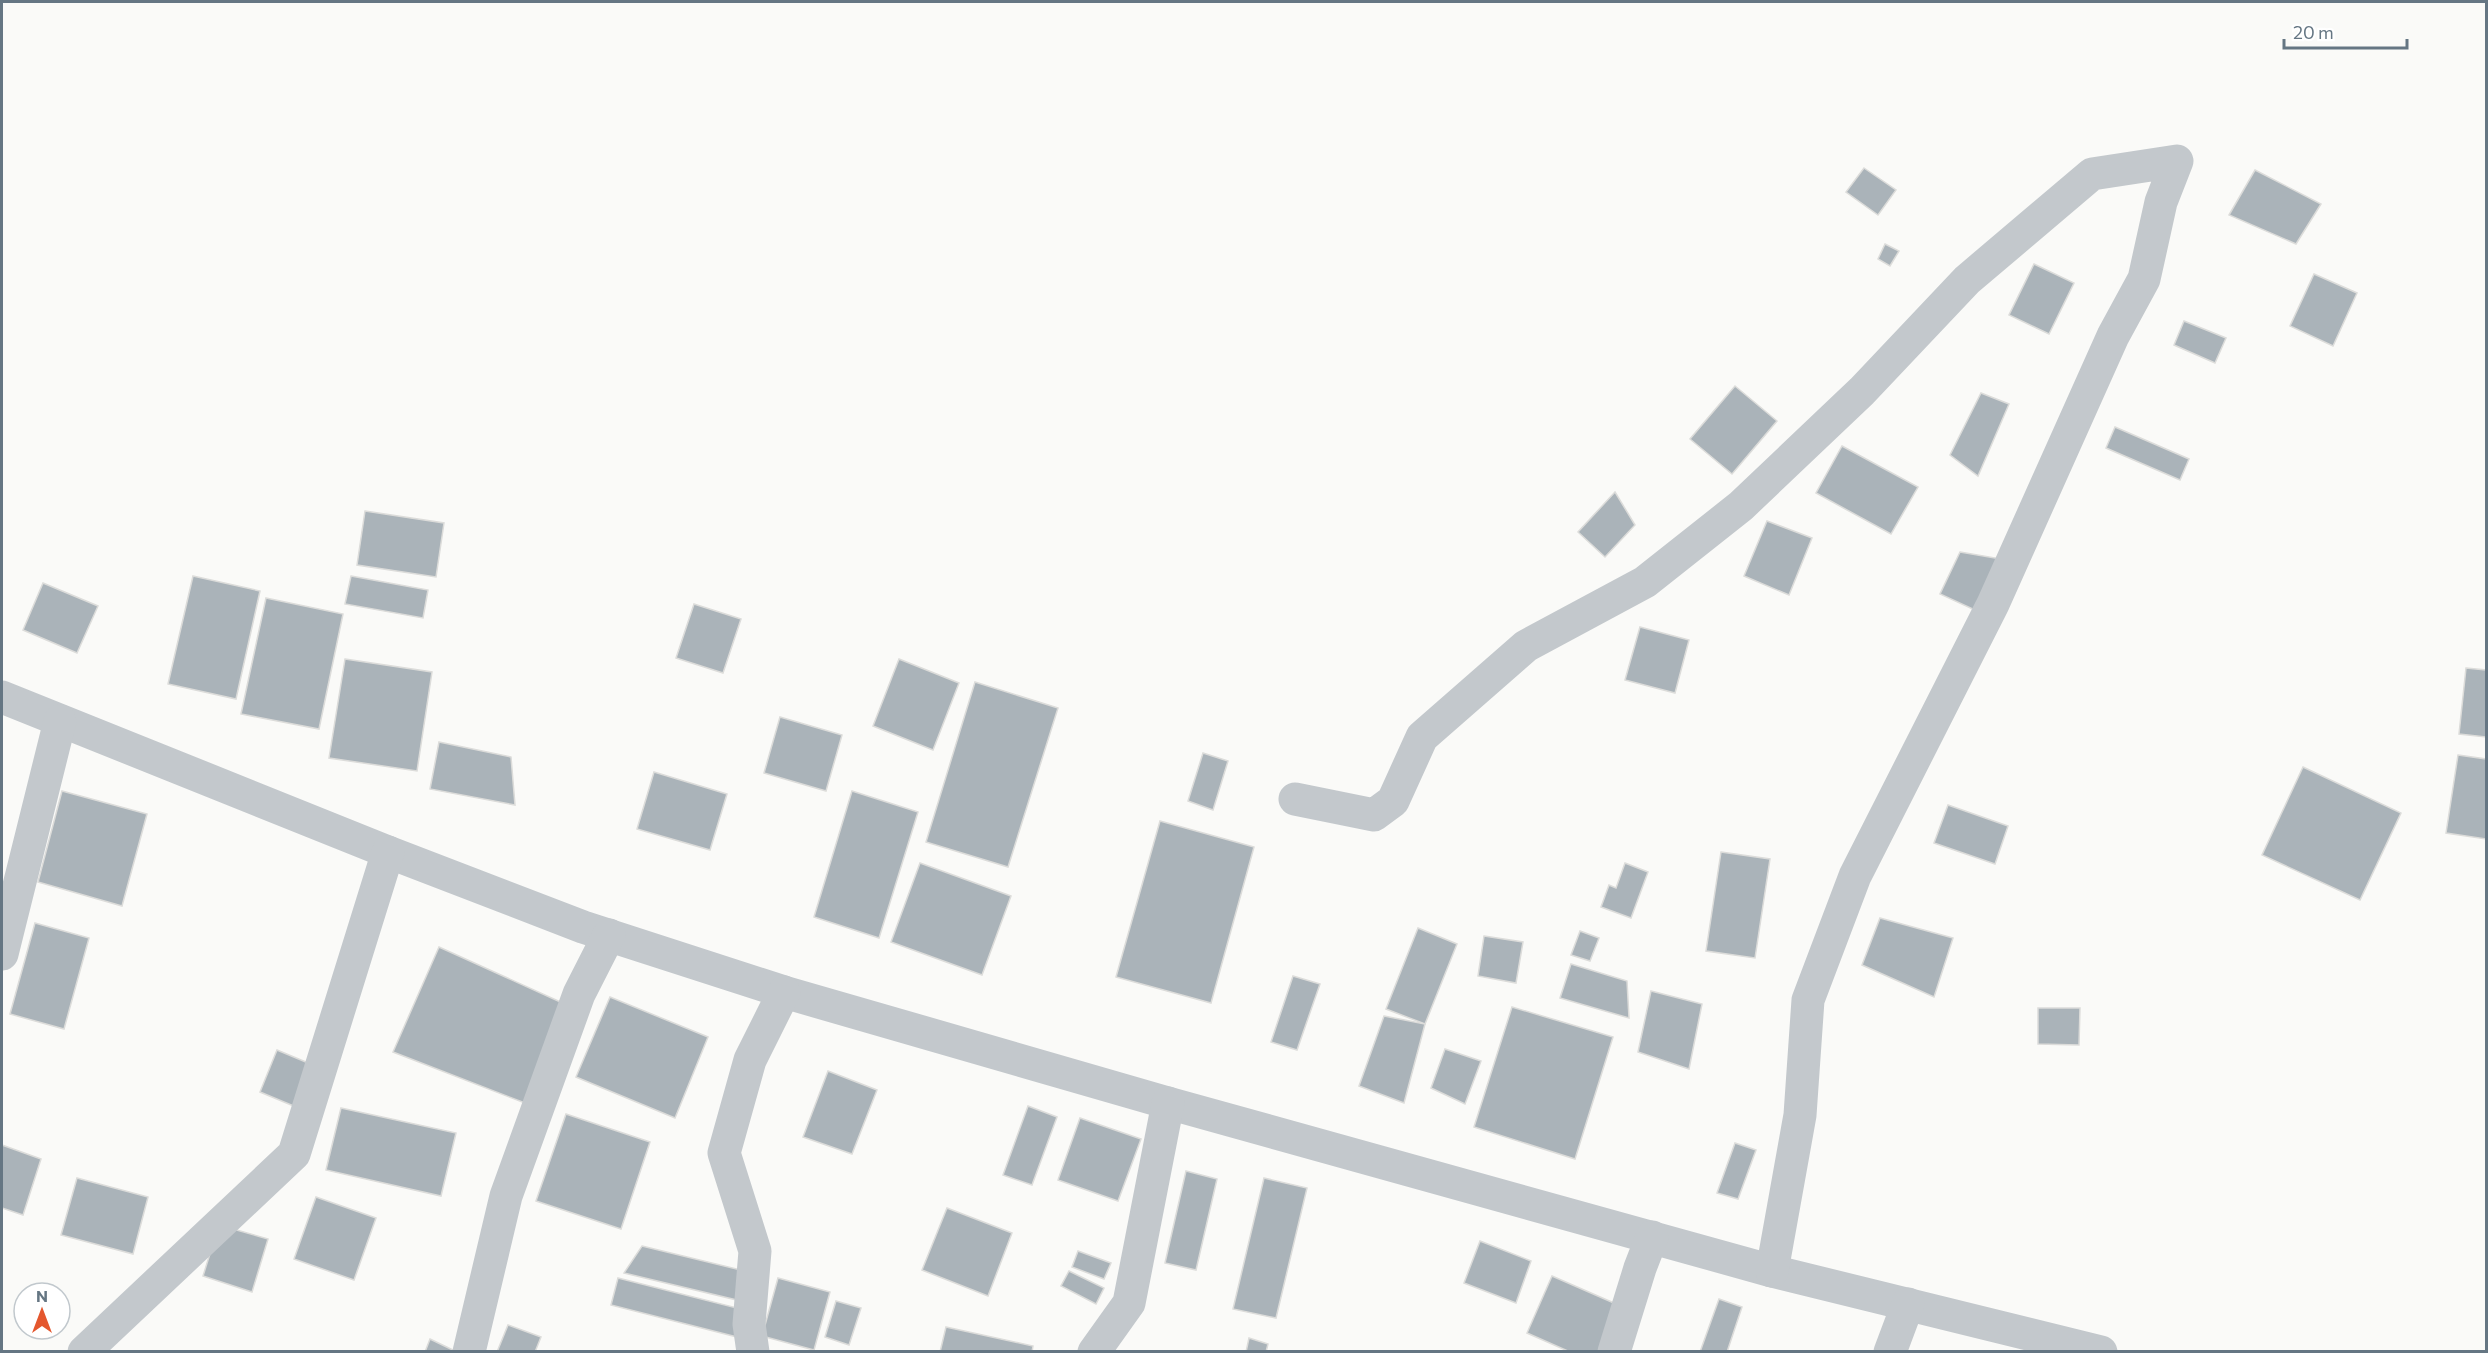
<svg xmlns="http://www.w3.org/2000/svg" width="2488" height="1353" viewBox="0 0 2488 1353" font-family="Commissioner,sans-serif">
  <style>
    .building { fill: #aab3b9; stroke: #dcdcda; stroke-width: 1.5 }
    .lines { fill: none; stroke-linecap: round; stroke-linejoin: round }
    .minor { stroke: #c3c8cc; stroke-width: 33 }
  </style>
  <rect width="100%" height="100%" fill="#fafaf8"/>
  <g class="building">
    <polygon points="1864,168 1896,190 1878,215 1846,192"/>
    <polygon points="2255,170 2321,204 2296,244 2229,215"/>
    <polygon points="1885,244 1899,251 1890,266 1878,259"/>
    <polygon points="2034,264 2074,283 2049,334 2009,315"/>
    <polygon points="2314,274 2357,293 2333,346 2290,326"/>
    <polygon points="2184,321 2226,338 2215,363 2174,345"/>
    <polygon points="1735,386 1777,421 1732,474 1690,439"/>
    <polygon points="1981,393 2009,404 1978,476 1950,455"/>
    <polygon points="2115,427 2189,459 2180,480 2106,448"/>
    <polygon points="1842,446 1918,487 1891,534 1816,493"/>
    <polygon points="1615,492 1635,525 1605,557 1578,532"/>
    <polygon points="365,511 444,523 436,577 357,565"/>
    <polygon points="1767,521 1812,538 1789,595 1744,576"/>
    <polygon points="1960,552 2001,559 1977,611 1940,594"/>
    <polygon points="193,576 260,591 236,699 168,684"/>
    <polygon points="351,576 428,590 423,618 345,604"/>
    <polygon points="43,583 98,606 77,653 23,630"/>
    <polygon points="266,598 343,614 319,729 241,714"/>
    <polygon points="694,604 741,619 723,673 676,658"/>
    <polygon points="1640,627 1689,640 1675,693 1625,680"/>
    <polygon points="345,659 432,672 417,771 329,758"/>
    <polygon points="899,659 959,683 933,750 873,726"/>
    <polygon points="2466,668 2486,670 2486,737 2459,734"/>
    <polygon points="975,682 1058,708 1008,867 926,842"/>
    <polygon points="780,717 842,735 826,791 764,773"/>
    <polygon points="439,742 511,757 515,805 430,789"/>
    <polygon points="1203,753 1228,761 1213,810 1188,801"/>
    <polygon points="2458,755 2486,759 2486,839 2446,833"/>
    <polygon points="2303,767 2401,813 2360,900 2262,855"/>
    <polygon points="654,772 727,794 710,850 637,829"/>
    <polygon points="62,791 147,814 122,906 38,882"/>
    <polygon points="852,791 918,812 879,938 814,917"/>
    <polygon points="1948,805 2008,826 1995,864 1934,843"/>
    <polygon points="1160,821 1254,847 1211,1003 1116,977"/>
    <polygon points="1721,852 1770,859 1755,958 1706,951"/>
    <polygon points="920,863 1011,896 982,975 891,942"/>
    <polygon points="1625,863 1648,872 1631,918 1601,907 1609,885 1616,888"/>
    <polygon points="1880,918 1953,938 1934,997 1862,965"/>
    <polygon points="35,923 89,938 64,1029 10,1014"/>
    <polygon points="1418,928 1457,944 1425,1024 1386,1009"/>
    <polygon points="1580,931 1599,938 1590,961 1571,955"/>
    <polygon points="1484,936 1523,942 1516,983 1478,976"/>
    <polygon points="439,947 567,1005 525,1103 393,1052"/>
    <polygon points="1571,964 1627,981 1629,1018 1560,998"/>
    <polygon points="1293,976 1320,984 1297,1050 1271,1042"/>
    <polygon points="1651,991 1702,1004 1689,1069 1638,1052"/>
    <polygon points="610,997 708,1037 675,1118 576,1077"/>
    <polygon points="1512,1007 1613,1037 1575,1159 1474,1127"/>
    <polygon points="2038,1008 2080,1008 2079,1045 2038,1044"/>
    <polygon points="1384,1016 1425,1024 1404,1103 1359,1086"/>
    <polygon points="1445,1049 1481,1061 1465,1104 1431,1088"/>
    <polygon points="277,1050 313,1065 296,1107 260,1092"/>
    <polygon points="828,1071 877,1090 852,1154 803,1137"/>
    <polygon points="1028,1106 1057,1117 1032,1185 1003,1175"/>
    <polygon points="341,1108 456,1133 441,1196 326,1170"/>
    <polygon points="566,1114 650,1142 621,1229 536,1201"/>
    <polygon points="1080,1118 1141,1139 1118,1201 1058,1180"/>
    <polygon points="1735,1143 1756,1150 1738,1199 1717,1193"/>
    <polygon points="2,1145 41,1159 23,1215 2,1208"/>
    <polygon points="1186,1171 1217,1179 1196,1270 1165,1263"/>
    <polygon points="77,1178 148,1197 133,1254 61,1235"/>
    <polygon points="1264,1178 1307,1188 1276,1318 1233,1309"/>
    <polygon points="316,1197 376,1218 354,1280 294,1259"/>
    <polygon points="947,1208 1012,1233 988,1296 922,1270"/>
    <polygon points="219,1225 268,1239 252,1292 203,1276"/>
    <polygon points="1480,1241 1531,1261 1516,1303 1464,1283"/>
    <polygon points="642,1246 749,1272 741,1301 624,1273"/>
    <polygon points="1078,1251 1111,1263 1104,1279 1072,1267"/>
    <polygon points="1069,1271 1104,1288 1096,1304 1061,1286"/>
    <polygon points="1552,1276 1623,1307 1603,1352 1570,1352 1527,1333"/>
    <polygon points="618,1278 737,1308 737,1337 611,1305"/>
    <polygon points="778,1278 830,1292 814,1350 762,1336"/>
    <polygon points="1719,1299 1742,1307 1727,1352 1700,1352"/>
    <polygon points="836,1301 861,1308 849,1345 825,1337"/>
    <polygon points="508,1325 541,1337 535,1352 497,1352"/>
    <polygon points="946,1327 1033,1346 1032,1352 940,1352"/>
    <polygon points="1249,1338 1268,1344 1266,1352 1246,1352"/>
    <polygon points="430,1339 457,1352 425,1352"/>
  </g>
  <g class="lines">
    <g class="minor">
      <polyline points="2,697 388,852 583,927 784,992 1168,1103 1772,1271 2101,1352"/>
      <polyline points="1295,799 1374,815 1393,801 1422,737 1526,646 1645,582 1741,506 1862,391 1967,280 2092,174 2177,161 2161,202 2144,279 2113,336 1993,604 1855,876 1808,1000 1800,1115 1772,1271"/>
      <polyline points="2,954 60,721"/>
      <polyline points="84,1352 294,1154 388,852"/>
      <polyline points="469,1352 506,1196 579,994 609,935"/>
      <polyline points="753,1352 749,1324 755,1251 724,1153 750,1060 784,992"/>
      <polyline points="1094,1352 1129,1303 1168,1103"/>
      <polyline points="1614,1352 1640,1268 1652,1237"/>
      <polyline points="1890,1352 1908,1304"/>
    </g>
  </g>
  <rect width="2488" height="1353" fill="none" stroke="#657683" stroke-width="6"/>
  <g transform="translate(42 1311)"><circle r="28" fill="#ffffff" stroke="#c1c8cd" stroke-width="1.5"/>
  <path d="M0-4.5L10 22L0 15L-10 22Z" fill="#e4572e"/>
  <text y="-9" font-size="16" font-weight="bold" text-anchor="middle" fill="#657683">N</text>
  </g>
  <path d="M2284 39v9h123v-9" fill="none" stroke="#657683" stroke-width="3"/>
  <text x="2293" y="39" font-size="18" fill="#657683" stroke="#ffffff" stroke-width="4.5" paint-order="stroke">20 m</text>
</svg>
